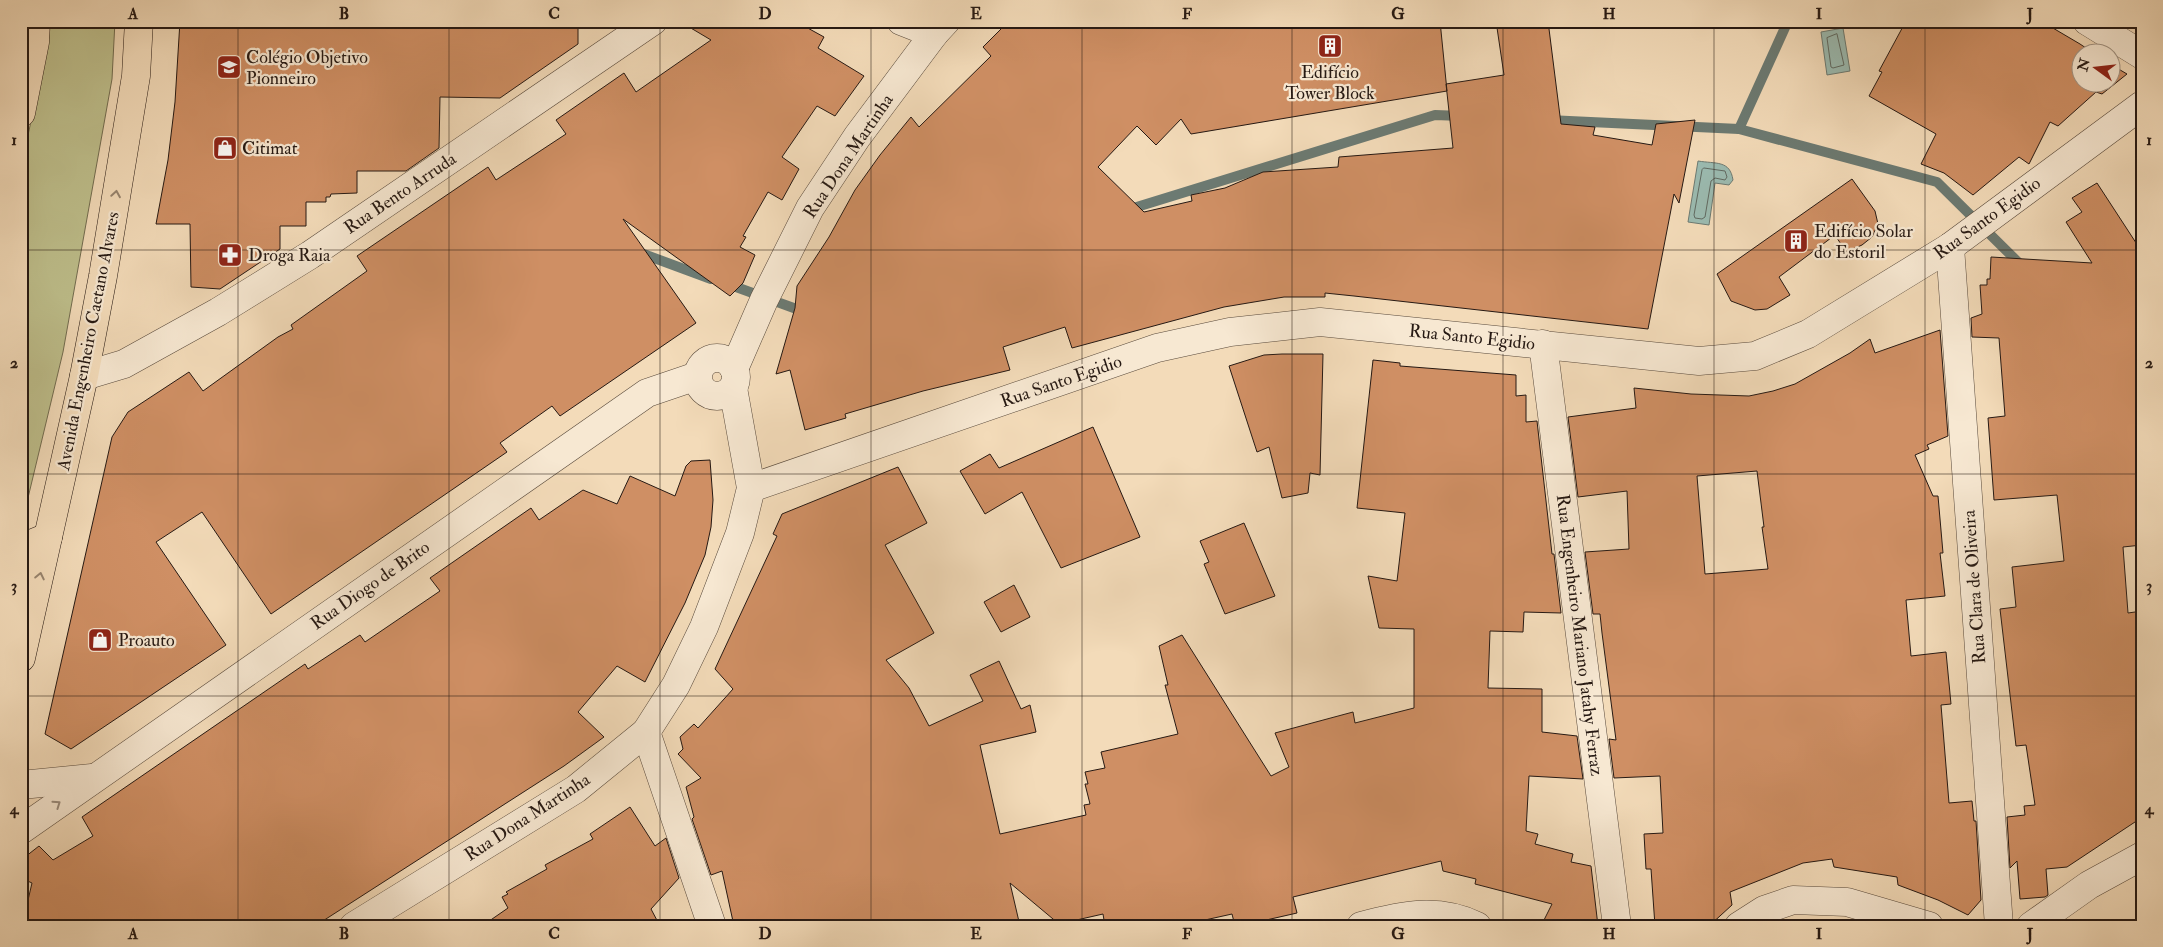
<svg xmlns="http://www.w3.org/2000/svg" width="2163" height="947" viewBox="0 0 2163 947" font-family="'IM FELL Double Pica',serif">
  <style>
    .green { fill: #bebf8c; stroke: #726c50 }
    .water { fill: #9bbbb1; stroke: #6c7a72 }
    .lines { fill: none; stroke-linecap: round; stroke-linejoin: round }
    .shore { stroke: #606a62; stroke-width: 1 }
    .stream { stroke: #6c7a72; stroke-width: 10 }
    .building { fill: #cf8f64; stroke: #261913; fill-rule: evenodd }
    .minor-casing { stroke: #594a3c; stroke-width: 29 }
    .major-casing { stroke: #261913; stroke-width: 29 }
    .minor { stroke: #f7e8d2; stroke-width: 28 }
    .major { stroke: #f3dbb9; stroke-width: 28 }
    .oneway { stroke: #97846e }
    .oneway2 { stroke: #998b7c }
    .grid { fill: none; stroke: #261913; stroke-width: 1; stroke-opacity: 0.55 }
    .labels { text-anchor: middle; stroke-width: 4.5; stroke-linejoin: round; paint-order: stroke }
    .poi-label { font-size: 18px; fill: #261913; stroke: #f7e8d2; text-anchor: start }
    .street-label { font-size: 18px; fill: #261913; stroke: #f7e8d2 }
    .neatline { fill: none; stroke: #261913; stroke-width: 2 }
    .grid-label { font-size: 16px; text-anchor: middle; font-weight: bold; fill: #261913 }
  </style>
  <rect width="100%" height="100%" fill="#f3dbb9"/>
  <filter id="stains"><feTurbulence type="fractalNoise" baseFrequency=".004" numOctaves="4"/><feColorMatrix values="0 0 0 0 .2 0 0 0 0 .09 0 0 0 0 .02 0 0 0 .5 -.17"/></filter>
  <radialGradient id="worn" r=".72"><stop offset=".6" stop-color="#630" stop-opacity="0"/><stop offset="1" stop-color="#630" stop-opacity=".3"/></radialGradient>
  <polygon class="green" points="49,21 115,21 112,79 63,352 21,527 21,168 49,37"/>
  <g class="water">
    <polygon points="1843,28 1850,71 1827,75 1821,32"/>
    <path d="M1698,161C1716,164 1730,160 1733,180L1729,185L1715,183L1709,225L1688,222Z"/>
  </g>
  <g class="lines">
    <g class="shore">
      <polygon points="1837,34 1844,65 1833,68 1831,67 1827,38"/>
      <polygon points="1704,168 1725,171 1727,177 1725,180 1715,178 1711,181 1705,217 1702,219 1695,218 1694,215 1702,170"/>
    </g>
    <g class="stream">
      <polyline points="1548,120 1739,129 1937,182 2024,268"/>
      <polyline points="1739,129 1788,21"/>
      <polyline points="1127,210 1435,115 1461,116"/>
      <polyline points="638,252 711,279"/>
      <polyline points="725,283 802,311 808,309"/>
    </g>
  </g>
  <g class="building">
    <polygon points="180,21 578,21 578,44 500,98 440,97 439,148 406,171 357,171 357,193 331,194 330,197 326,197 326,202 306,202 306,226 280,226 280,249 220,289 191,287 190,224 156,224 168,160 175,102"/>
    <polygon points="679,21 795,21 824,37 818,48 864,76 835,116 817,106 782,157 799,169 782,200 768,192 743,236 746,237 740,247 755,255 743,283 730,296 623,219 696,323 560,416 552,406 500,443 507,452 271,614 202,512 156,542 226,645 71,749 45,734 112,437 128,412 189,372 203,391 278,337 293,329 291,325 367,271 357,256 488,167 496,180 566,134 556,120 624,73 636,92 711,40"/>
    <polygon points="1009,21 1440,21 1447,91 1191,134 1181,119 1156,145 1137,126 1098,167 1144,212 1192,201 1191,195 1225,188 1263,172 1338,167 1339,157 1453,148 1446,84 1504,75 1496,21 1548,21 1561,124 1595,127 1593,135 1652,145 1656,124 1695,120 1679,203 1674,194 1648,329 1354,296 1325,293 1325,297 1284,297 1224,307 1072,348 1065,327 1003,347 1010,370 923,391 845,414 846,418 805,430 790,370 776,374 795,308 797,286 829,237 855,190 880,155 911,117 919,127 991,56 983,47"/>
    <polygon points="1906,21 2041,21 2080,44 2092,52 2080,52 2080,82 2110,82 2110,64 2127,74 2102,94 2096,92 2058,126 2050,122 2029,164 2019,157 1973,195 1944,173 1921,164 1936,134 1869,96 1882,72 1879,71"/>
    <polygon points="1852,179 1875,211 1878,224 1872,237 1862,245 1846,252 1835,235 1779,277 1790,295 1767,309 1755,310 1731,301 1717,274"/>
    <polygon points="2097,183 2142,252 2142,545 2123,547 2128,613 2142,611 2142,674 2136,677 2142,728 2141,818 2067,867 2046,869 2048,895 2045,897 2020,899 2017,861 2010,868 2007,817 2025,815 2024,806 2035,805 2026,745 2016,746 2000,609 2016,607 2012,567 2064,561 2057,495 1994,500 1988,418 2005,416 1999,338 1972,337 1971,318 1982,314 1980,285 1987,285 1987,279 1990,279 1991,257 2092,263 2066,222 2082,212 2072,198"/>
    <path d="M1940,330L1948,436L1927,445L1929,449L1915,455L1933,496H1938L1943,553H1940L1945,596L1906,600L1911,656L1946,652L1951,704L1941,705L1949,803L1972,801L1974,821H1976L1981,900L1968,915L1938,900L1898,885L1897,877L1834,867L1832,859L1803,863L1730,892L1732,905L1709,926H1655L1651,869H1646L1644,834L1663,833L1660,776L1614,778L1609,739L1616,740L1602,633L1600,614H1593L1585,552L1629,549L1627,491L1578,497L1568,417L1636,408L1634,388L1691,394L1749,396L1773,391L1795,384L1850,353L1870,339L1875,353ZM1757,471L1764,527H1762L1768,569L1705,574L1697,476Z"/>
    <polygon points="1282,354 1323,354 1320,475 1310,473 1308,493 1282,498 1269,447 1257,452 1229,366 1264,355"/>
    <polygon points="1373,360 1400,363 1400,366 1516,375 1516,396 1526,395 1526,422 1537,421 1552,554 1554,554 1561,613 1524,612 1523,632 1490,631 1488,688 1542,689 1542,732 1577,736 1583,779 1529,776 1526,831 1538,834 1535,844 1573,854 1571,862 1591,866 1598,926 1541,926 1552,904 1475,884 1476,879 1443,871 1441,861 1293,897 1297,913 1240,926 1235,926 1232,914 1178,926 1105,926 1103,914 1059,924 1010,883 1020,926 734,926 722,871 711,875 692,819 694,817 686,787 701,778 678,754 683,749 680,737 694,724 698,728 733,689 715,669 777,536 773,534 782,514 898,467 927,523 885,545 934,633 886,660 909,688 929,726 983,701 970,675 999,661 1021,709 1030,705 1036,732 980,745 1000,834 1086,815 1084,805 1090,804 1085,784 1088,784 1085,772 1105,768 1101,752 1178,734 1165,685 1168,685 1159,646 1182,635 1271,776 1289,767 1275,733 1353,712 1355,723 1414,708 1414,629 1379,628 1368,576 1397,581 1405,513 1357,508"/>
    <polygon points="1093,427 1140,537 1061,568 1022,492 985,514 960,471 990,454 999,468"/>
    <polygon points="710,460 713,500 711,527 705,555 685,603 645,682 617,666 578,712 604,737 564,766 315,926 22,926 32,883 21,878 21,862 25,857 39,846 53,860 93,836 82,817 305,664 308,669 360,635 365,642 440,591 430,578 531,508 539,520 583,490 617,504 630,476 675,496 686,466 691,461"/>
    <polygon points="1244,523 1275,596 1225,614 1204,564 1209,562 1200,541"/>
    <polygon points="1014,585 1030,617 1001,632 984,602"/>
    <polygon points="630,807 655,846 666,838 679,878 651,909 660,926 482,926 508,908 502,897 508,894 506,892 547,869 545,865 593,839 590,834"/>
  </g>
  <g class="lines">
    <defs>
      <g id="minor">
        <polyline points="901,21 934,34"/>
        <polyline points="2087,21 2142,55"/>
        <polyline points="1950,247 1999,926"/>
        <polyline points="1543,344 1617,926"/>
        <circle cx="717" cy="377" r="19"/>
        <polyline points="734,369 764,300 810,208 857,137 934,34 946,21"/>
        <polyline points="84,376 124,364 218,312 310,255 653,21"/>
        <polyline points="751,488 1157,348 1230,332 1320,322 1699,361 1755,356 1808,334 1950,247 2142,105"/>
        <polyline points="646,732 712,926"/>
        <polyline points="21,785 92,778"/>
        <polyline points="21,830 647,393 697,376"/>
        <polyline points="354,926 576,789 646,732 676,685 704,627 740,533 751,488 733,388"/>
        <path d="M1361,926C1402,915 1438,907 1477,926"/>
        <polyline points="1739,926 1764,910 1793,900 1847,902 1929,926"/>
        <polyline points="2031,926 2089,885 2142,856"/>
      </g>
      <g id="major">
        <polyline points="21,113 35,42 36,21"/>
        <polyline points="21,548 48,537"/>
        <polyline points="21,658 84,376 103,276 136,76 139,21"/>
      </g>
    </defs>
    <use href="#minor" class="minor-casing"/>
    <use href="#major" class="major-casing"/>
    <use href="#minor" class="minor"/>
    <use href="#major" class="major"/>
  </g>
  <defs><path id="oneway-chevron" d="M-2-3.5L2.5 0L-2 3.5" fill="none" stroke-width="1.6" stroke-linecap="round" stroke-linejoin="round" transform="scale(1.25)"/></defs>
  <g class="oneway">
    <use href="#oneway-chevron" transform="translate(116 194) rotate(-81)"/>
    <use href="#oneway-chevron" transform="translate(40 576) rotate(-78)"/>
  </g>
  <use class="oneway2" href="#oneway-chevron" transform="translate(57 804) rotate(-35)"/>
  <path class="grid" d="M238,21V926M449,21V926M660,21V926M871,21V926M1082,21V926M1292,21V926M1503,21V926M1714,21V926M1925,21V926M21,250H2142M21,474H2142M21,696H2142"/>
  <defs>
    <symbol id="building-square" viewBox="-11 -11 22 22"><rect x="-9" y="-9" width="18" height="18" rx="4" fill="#8f2418" stroke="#f7e8d2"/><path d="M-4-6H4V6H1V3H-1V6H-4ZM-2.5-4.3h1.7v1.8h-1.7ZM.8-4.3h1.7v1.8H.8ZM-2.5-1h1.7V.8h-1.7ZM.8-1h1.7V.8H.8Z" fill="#fff"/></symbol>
    <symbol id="school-square" viewBox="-11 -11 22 22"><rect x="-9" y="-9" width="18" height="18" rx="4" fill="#8f2418" stroke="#f7e8d2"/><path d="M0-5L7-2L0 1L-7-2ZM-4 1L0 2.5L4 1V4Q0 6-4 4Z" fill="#fff"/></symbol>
    <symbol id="shop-square" viewBox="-11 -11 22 22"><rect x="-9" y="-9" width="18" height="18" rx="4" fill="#8f2418" stroke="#f7e8d2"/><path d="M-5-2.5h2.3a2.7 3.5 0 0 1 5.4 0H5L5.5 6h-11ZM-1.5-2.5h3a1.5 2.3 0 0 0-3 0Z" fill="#fff"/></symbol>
    <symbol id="pharmacy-square" viewBox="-11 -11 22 22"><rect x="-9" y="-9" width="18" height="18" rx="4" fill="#8f2418" stroke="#f7e8d2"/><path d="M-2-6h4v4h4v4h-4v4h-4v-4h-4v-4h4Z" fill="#fff"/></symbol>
  </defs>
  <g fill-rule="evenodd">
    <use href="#building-square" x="1316" y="32" width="28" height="28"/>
    <use href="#school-square" x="215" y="53" width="28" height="28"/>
    <use href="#shop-square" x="211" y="134" width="28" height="28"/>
    <use href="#building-square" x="1782" y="227" width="28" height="28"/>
    <use href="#pharmacy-square" x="216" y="241" width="28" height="28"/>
    <use href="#shop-square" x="86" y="626" width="28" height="28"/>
  </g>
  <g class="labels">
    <g class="poi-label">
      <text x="246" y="63">Colégio Objetivo<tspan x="246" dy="21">Pionneiro</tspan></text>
      <text x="1330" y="78" text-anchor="middle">Edifício<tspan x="1330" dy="21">Tower Block</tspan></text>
      <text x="242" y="154">Citimat</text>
      <text x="1814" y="237">Edifício Solar<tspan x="1814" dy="21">do Estoril</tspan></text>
      <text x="248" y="261">Droga Raia</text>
      <text x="118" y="646">Proauto</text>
    </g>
    <g class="street-label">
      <text transform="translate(848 156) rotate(-56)" y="6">Rua Dona Martinha</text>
      <text transform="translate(400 193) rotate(-34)" y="6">Rua Bento Arruda</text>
      <text transform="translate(1987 218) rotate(-36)" y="6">Rua Santo Egidio</text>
      <text transform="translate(1472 337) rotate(6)" y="6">Rua Santo Egidio</text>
      <text transform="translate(88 341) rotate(-79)" y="6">Avenida Engenheiro Caetano Alvares</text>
      <text transform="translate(1061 381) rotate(-19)" y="6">Rua Santo Egidio</text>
      <text transform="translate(370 585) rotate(-35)" y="6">Rua Diogo de Brito</text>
      <text transform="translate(1974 587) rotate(-94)" y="6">Rua Clara de Oliveira</text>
      <text transform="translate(1580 635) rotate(83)" y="6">Rua Engenheiro Mariano Jatahy Ferraz</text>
      <text transform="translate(527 817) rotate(-33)" y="6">Rua Dona Martinha</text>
    </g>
  </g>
  <rect width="2163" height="947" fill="none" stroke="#f3dbb9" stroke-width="55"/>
  <g transform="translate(2096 68) rotate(285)"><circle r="24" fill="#f7e8d2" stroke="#a39586"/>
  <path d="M0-4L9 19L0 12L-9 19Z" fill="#8f2418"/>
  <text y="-8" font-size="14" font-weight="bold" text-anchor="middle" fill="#261913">N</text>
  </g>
  <rect x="28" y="28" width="2108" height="892" class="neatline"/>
  <g class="grid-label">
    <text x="133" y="19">A</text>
    <text x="344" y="19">B</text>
    <text x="554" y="19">C</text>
    <text x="765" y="19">D</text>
    <text x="976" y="19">E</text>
    <text x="1187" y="19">F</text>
    <text x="1398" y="19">G</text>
    <text x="1609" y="19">H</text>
    <text x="1819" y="19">I</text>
    <text x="2030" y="19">J</text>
    <text x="14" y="145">1</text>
    <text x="2149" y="145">1</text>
    <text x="14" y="368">2</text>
    <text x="2149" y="368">2</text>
    <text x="14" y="591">3</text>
    <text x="2149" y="591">3</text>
    <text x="14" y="814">4</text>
    <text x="2149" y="814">4</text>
    <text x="133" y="939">A</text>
    <text x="344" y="939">B</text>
    <text x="554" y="939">C</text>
    <text x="765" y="939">D</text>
    <text x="976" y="939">E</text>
    <text x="1187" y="939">F</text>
    <text x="1398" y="939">G</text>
    <text x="1609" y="939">H</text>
    <text x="1819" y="939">I</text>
    <text x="2030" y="939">J</text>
  </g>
  <rect width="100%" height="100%" filter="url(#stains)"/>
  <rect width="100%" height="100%" fill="url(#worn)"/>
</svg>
